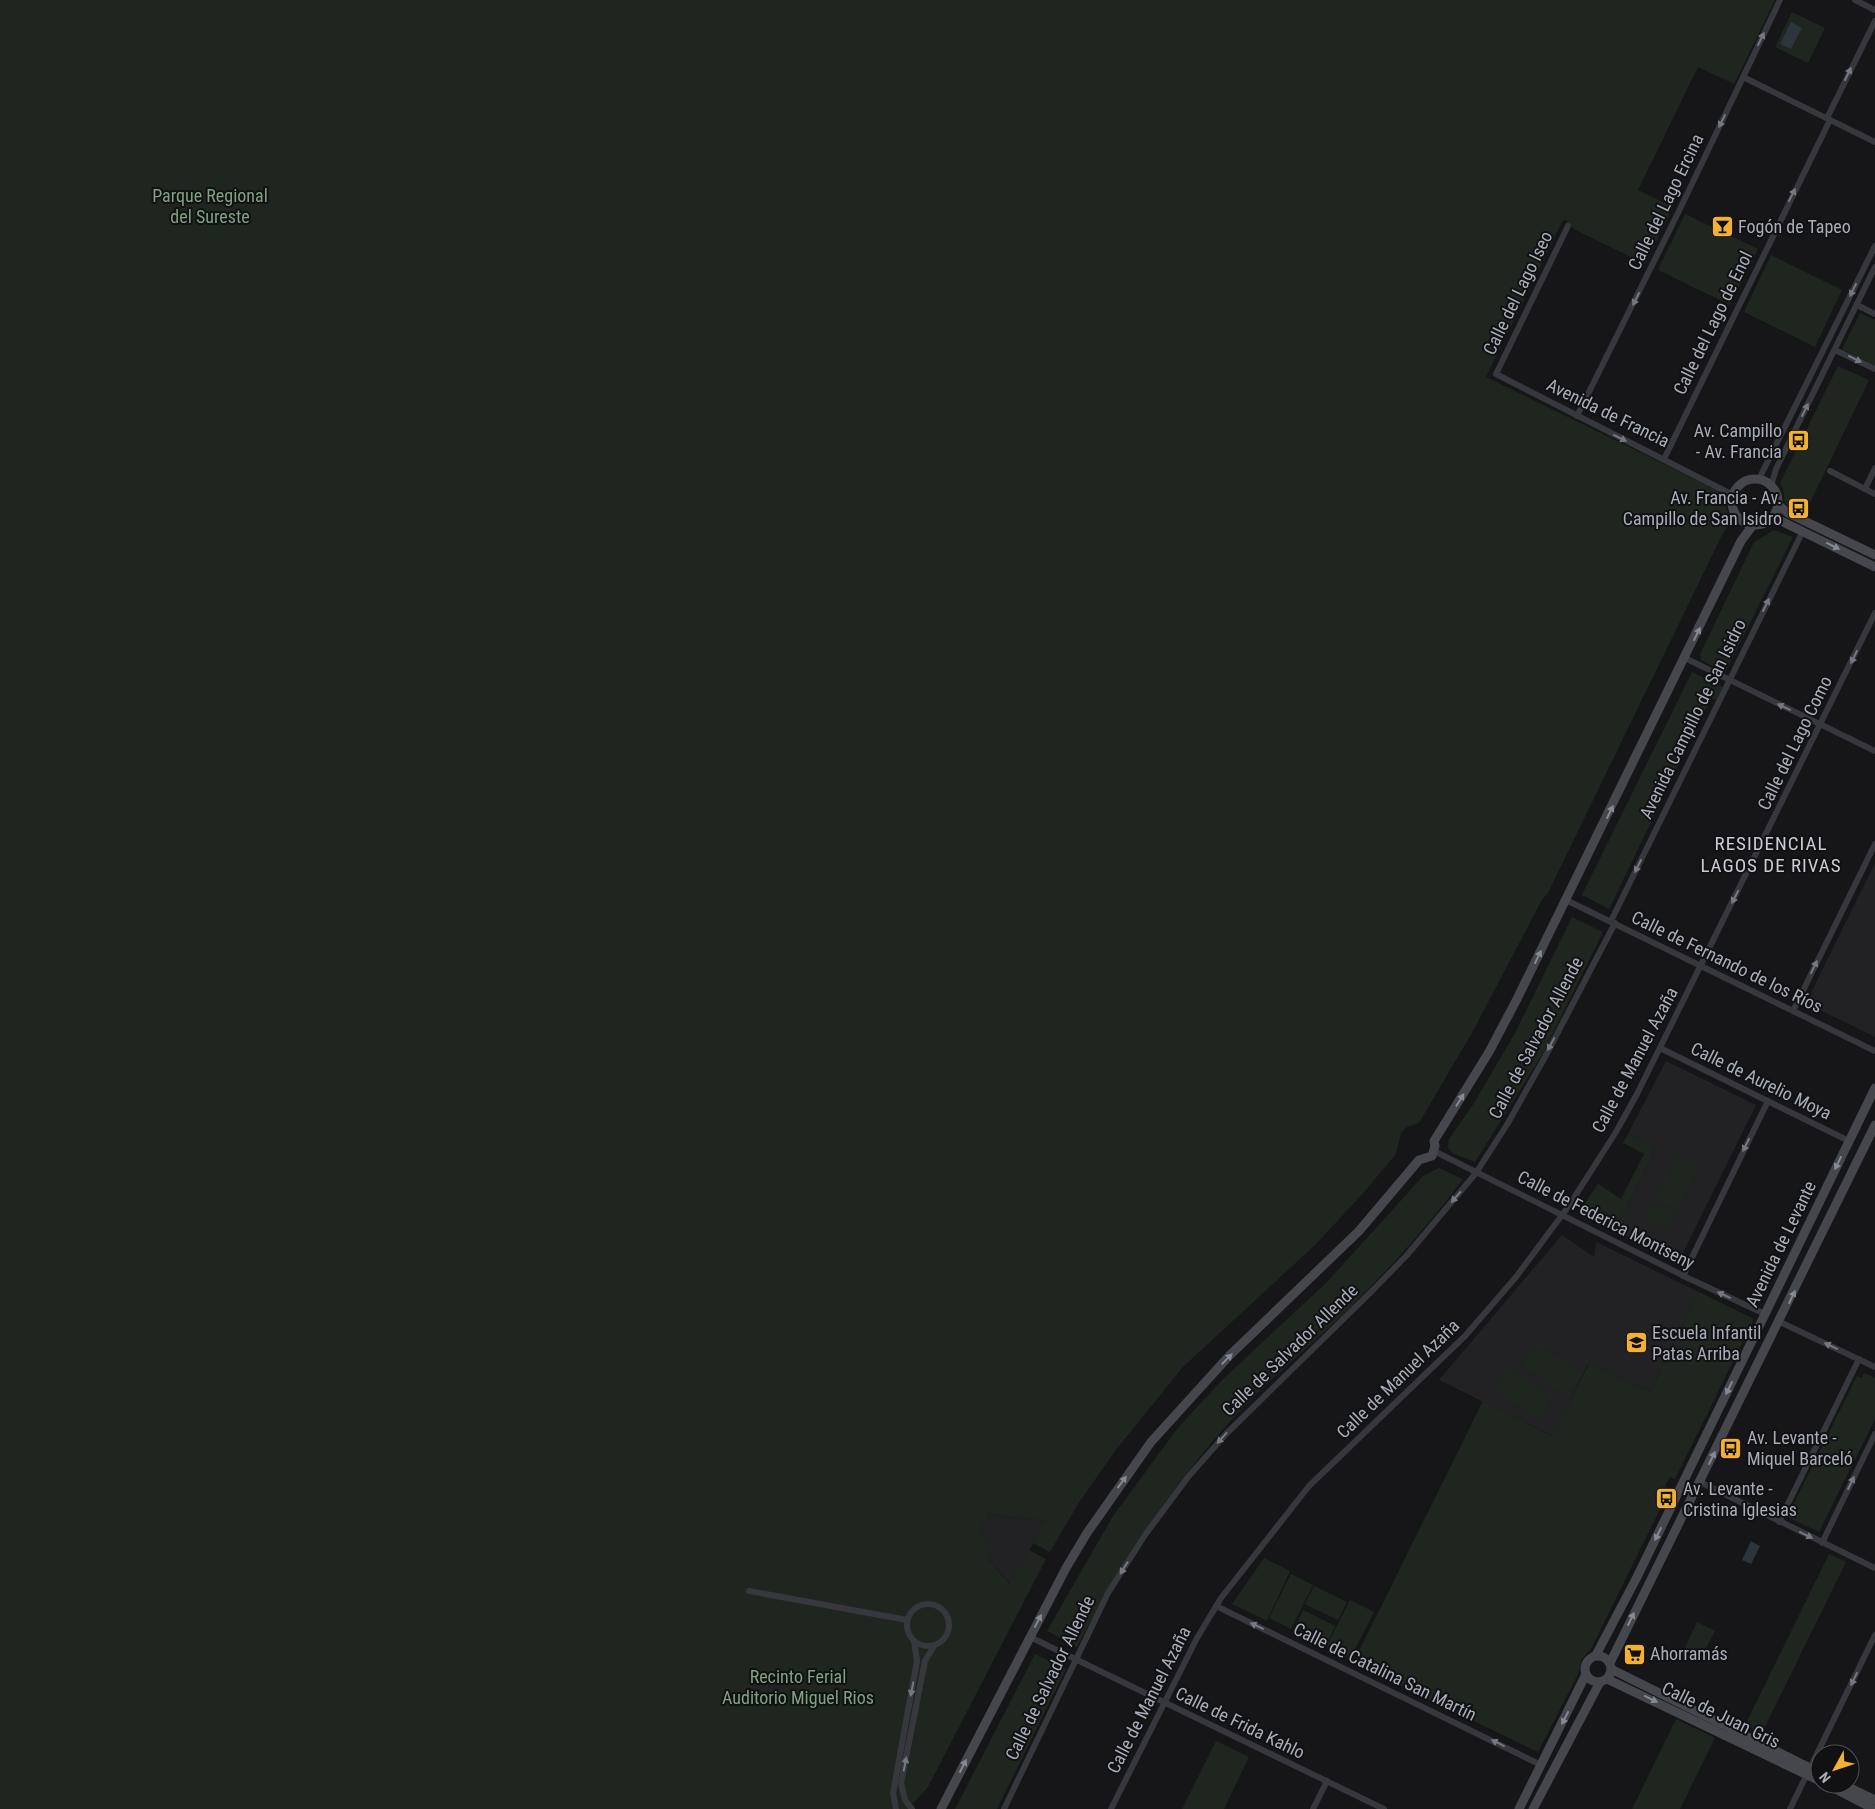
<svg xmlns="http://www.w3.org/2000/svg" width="1875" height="1809" viewBox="0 0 1875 1809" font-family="'Roboto Condensed',sans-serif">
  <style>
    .built { fill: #222225 }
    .green { fill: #1e261f }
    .water { fill: #2c353c }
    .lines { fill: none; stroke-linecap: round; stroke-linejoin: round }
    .street { stroke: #37383d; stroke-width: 6 }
    .secondary { stroke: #45474d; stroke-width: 9 }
    .oneway { fill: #757881 }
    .oneway2 { fill: #858993 }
    .labels { text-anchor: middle; stroke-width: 4; stroke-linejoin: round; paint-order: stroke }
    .park-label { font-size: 18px; fill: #7fa381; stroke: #111113 }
    .street-label { font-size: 18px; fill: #a8adb8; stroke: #111113 }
    .poi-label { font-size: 18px; fill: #a8adb8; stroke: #111113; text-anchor: start }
    .neighbourhood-label { font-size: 19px; letter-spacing: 1px; fill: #c9ccd4; stroke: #111113 }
  </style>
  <rect width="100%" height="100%" fill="#161618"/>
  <g class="built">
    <polygon points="1875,863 1875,1037 1806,1003"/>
    <polygon points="1666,1061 1756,1105 1679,1261 1615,1230 1656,1148 1628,1134"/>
    <polygon points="1562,1235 1594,1257 1596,1242 1699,1292 1650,1392 1588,1364 1553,1436 1439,1380"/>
    <polygon points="990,1514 1046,1521 1010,1584 987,1557 979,1530"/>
  </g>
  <g class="green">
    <polygon points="0,0 1775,0 1734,84 1698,67 1638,190 1673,207 1645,264 1574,229 1565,219 1562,222 1486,377 1721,492 1731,521 1722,535 1547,895 1543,898 1473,1031 1419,1123 1407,1127 1401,1133 1396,1154 1359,1198 1314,1246 1183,1367 1115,1451 1078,1504 1050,1552 1033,1543 1045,1521 990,1514 979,1530 993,1548 987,1557 1009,1584 1029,1550 1046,1559 928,1787 908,1809 0,1809"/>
    <polygon points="1792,12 1825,28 1808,63 1775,47"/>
    <polygon points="1685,214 1758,249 1730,305 1658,270"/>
    <polygon points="1771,255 1842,290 1815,347 1744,312"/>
    <polygon points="1860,313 1875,320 1875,366 1842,349"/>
    <polygon points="1838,366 1869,380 1808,507 1796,504 1789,506 1785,504 1783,489 1780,483"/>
    <polygon points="1774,530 1793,537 1725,673 1701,660 1700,654 1754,542"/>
    <polygon points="1692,672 1723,687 1716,700 1711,698 1609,909 1582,895"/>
    <polygon points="1572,917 1603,932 1542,1055 1475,1162 1454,1154 1448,1148 1449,1139 1474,1103 1515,1033"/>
    <polygon points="1628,1134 1656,1148 1615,1230 1578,1213 1598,1184 1621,1199 1644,1154 1623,1143"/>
    <polygon points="1678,1155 1700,1166 1678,1210 1656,1199"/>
    <path d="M1439,1168L1463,1179C1426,1229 1384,1275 1339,1318C1305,1351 1267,1381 1235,1416C1171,1486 1121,1564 1077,1647L1047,1631L1113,1516L1177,1429L1221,1381L1327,1282L1423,1176Z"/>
    <polygon points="1654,1202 1677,1213 1669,1231 1646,1220"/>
    <polygon points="1699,1292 1754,1319 1675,1479 1670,1477 1665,1486 1670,1489 1591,1649 1582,1659 1578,1674 1538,1752 1353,1663 1483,1401 1552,1436 1589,1364 1650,1392"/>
    <polygon points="1537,1343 1582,1374 1566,1396 1521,1365"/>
    <polygon points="1509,1367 1553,1398 1538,1420 1493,1389"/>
    <polygon points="1864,1373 1875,1378 1875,1419 1819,1532 1787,1517 1857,1376 1861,1378"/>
    <polygon points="1829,1554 1846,1562 1762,1733 1745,1725"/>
    <polygon points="1264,1558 1290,1571 1267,1621 1232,1604"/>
    <polygon points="1291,1574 1313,1585 1291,1629 1269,1618"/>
    <polygon points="1314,1586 1347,1602 1338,1620 1305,1604"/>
    <polygon points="1350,1600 1374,1612 1350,1659 1326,1647"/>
    <polygon points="1303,1610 1335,1626 1327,1644 1294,1628"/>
    <polygon points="1697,1622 1715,1631 1699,1662 1682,1654"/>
    <polygon points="1035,1654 1066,1669 997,1809 955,1809"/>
    <polygon points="1676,1719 1715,1738 1680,1809 1632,1809"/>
    <polygon points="1216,1741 1249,1757 1224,1809 1182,1809"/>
  </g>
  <g class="water">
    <polygon points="1791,22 1802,28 1791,49 1780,44"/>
    <polygon points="1751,1541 1760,1546 1751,1564 1742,1560"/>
  </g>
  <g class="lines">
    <g class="street">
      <polyline points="1855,0 1875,10"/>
      <polyline points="1743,77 1875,142"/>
      <polyline points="1827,118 1875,21"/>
      <polyline points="1568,226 1496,374 1733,495"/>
      <polyline points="1857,305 1875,314"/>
      <polyline points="1835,350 1875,369"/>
      <polyline points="1577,416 1678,213 1780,0"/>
      <polyline points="1664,459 1830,120"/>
      <polyline points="1830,471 1875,494"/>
      <polyline points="1759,479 1875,246"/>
      <polyline points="1771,486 1776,469 1875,267"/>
      <polyline points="1865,489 1875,468"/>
      <polyline points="1685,658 1875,751"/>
      <polyline points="1566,900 1875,1051"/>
      <polyline points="1611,921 1803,531"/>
      <polyline points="1793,1011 1875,844"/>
      <polyline points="1660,1048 1849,1141"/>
      <polyline points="1434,1151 1690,1279 1765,1314"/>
      <polyline points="1683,1276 1768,1101"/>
      <polyline points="1780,1322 1875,1367"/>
      <polyline points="1700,1482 1875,1568"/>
      <polyline points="1779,1522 1859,1359"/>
      <polyline points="1822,1543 1875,1434"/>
      <polyline points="749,1591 907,1620"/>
      <circle cx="928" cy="1625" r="21"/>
      <polyline points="1216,1606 1541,1765"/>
      <polyline points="1030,1637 1384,1809"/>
      <polyline points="896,1809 893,1793 917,1661 914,1641"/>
      <polyline points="912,1809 905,1800 901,1783 925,1661 934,1646"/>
      <polyline points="1004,1809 1108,1593 1145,1535 1188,1477 1226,1434 1373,1290 1407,1255 1476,1173 1508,1123 1545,1057 1615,923"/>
      <polyline points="1111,1809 1197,1638 1221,1598 1309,1486 1465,1336 1516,1277 1568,1207 1616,1132 1637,1094 1875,613"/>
      <polyline points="1313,1809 1327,1781"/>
      <polyline points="1790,1809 1875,1635"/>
    </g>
    <g class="secondary">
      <circle cx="1755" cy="502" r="23"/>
      <polyline points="1778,505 1788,513 1875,555"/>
      <polyline points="1773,517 1875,567"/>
      <polyline points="1596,1655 1637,1577 1875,1088"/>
      <circle cx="1598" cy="1669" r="13"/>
      <polyline points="1610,1663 1875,1125"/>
      <polyline points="1611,1669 1820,1773"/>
      <polyline points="1607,1679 1820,1781"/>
      <polyline points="1826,1784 1874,1809"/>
      <polyline points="1842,1784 1875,1800"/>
      <polyline points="941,1809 1066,1568 1087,1533 1151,1442 1229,1356 1359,1231 1419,1160 1432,1156 1435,1146 1434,1141 1489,1052 1517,999 1741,541 1753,525"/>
      <polyline points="1519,1809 1586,1674"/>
      <polyline points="1533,1809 1600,1682"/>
    </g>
  </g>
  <defs><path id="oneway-solid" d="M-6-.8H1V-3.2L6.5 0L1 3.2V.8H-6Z" transform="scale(1.25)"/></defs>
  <g class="oneway">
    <use href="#oneway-solid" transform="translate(1761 39) rotate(-64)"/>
    <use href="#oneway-solid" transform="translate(1848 74) rotate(-64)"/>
    <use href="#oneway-solid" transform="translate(1722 121) rotate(116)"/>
    <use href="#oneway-solid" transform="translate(1792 195) rotate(-63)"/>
    <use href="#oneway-solid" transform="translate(1853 290) rotate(116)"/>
    <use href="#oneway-solid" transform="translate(1636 299) rotate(117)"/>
    <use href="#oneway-solid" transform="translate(1855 359) rotate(26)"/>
    <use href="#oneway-solid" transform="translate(1805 410) rotate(-64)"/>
    <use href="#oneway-solid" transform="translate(1620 438) rotate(26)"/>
    <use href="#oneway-solid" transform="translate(1766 605) rotate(-64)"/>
    <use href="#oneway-solid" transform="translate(1854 657) rotate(116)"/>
    <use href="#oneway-solid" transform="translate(1784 707) rotate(-155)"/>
    <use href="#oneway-solid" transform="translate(1638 866) rotate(116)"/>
    <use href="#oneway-solid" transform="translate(1735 897) rotate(117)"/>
    <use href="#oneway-solid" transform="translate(1814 967) rotate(-64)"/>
    <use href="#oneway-solid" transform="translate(1551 1044) rotate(118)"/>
    <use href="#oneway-solid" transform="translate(1746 1145) rotate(116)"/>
    <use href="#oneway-solid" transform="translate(1456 1197) rotate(131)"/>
    <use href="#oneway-solid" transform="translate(1724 1295) rotate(-155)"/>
    <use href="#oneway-solid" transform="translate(1831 1346) rotate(-155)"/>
    <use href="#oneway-solid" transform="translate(1222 1438) rotate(132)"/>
    <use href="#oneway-solid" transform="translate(1851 1483) rotate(-64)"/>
    <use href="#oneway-solid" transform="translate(1806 1535) rotate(26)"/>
    <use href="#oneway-solid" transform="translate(1124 1568) rotate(122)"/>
    <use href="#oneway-solid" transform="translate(1257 1626) rotate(-155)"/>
    <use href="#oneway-solid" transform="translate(1854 1679) rotate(116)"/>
    <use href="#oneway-solid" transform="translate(912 1689) rotate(101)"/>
    <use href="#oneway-solid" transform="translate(1498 1743) rotate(-154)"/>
    <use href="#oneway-solid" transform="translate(905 1764) rotate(-79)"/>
  </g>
  <g class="oneway2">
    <use href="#oneway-solid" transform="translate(1833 546) rotate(26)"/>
    <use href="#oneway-solid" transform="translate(1697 634) rotate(-64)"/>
    <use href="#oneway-solid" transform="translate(1610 812) rotate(-64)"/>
    <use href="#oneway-solid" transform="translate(1538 957) rotate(-64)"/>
    <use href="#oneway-solid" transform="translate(1460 1100) rotate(-58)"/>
    <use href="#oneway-solid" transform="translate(1838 1163) rotate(116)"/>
    <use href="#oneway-solid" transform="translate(1792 1297) rotate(-65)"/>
    <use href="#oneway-solid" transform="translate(1227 1359) rotate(-45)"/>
    <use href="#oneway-solid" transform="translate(1729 1388) rotate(116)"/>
    <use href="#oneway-solid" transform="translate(1712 1458) rotate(-64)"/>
    <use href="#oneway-solid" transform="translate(1122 1482) rotate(-54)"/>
    <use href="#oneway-solid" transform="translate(1658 1534) rotate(116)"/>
    <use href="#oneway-solid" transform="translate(1631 1619) rotate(-64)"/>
    <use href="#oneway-solid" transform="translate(1038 1621) rotate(-62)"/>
    <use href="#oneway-solid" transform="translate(1651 1699) rotate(26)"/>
    <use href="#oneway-solid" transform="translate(1565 1718) rotate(117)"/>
    <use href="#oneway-solid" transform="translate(963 1766) rotate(-63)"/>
  </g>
  <defs>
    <symbol id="bar-square" viewBox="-11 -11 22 22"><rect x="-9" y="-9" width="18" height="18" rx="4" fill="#f2b134" stroke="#111113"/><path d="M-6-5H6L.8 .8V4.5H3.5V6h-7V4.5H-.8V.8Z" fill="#111"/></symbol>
    <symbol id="bus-square" viewBox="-11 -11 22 22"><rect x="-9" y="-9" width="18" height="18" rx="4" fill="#f2b134" stroke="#111113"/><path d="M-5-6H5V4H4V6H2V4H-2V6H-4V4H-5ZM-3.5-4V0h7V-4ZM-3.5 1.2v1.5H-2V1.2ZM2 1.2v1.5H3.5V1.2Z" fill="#111"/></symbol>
    <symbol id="school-square" viewBox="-11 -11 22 22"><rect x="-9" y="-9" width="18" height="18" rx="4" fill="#f2b134" stroke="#111113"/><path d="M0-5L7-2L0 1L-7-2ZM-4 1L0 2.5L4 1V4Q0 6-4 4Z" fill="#111"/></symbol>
    <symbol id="supermarket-square" viewBox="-11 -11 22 22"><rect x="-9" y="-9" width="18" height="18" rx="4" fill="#f2b134" stroke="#111113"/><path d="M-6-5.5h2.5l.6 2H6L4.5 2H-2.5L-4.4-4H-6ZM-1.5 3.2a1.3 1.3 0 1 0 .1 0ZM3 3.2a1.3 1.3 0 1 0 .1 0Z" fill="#111"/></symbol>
  </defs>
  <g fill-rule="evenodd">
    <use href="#bar-square" x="1710" y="214" width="25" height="25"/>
    <use href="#bus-square" x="1786" y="428" width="25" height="25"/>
    <use href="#bus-square" x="1786" y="496" width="25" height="25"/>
    <use href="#school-square" x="1624" y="1330" width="25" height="25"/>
    <use href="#bus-square" x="1718" y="1436" width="25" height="25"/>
    <use href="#bus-square" x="1654" y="1486" width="25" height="25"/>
    <use href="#supermarket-square" x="1622" y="1642" width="25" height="25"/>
  </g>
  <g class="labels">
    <g class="park-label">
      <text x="210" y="202">Parque Regional<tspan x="210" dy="21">del Sureste</tspan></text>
      <text x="798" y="1683">Recinto Ferial<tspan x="798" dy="21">Auditorio Miguel Rios</tspan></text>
    </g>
    <g class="street-label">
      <text transform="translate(1666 202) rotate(-64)" y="6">Calle del Lago Ercina</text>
      <text transform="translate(1518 293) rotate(-64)" y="6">Calle del Lago Iseo</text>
      <text transform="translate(1713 323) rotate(-64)" y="6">Calle del Lago de Enol</text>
      <text transform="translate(1608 413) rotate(26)" y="6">Avenida de Francia</text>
      <text transform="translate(1693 719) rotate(-64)" y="6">Avenida Campillo de San Isidro</text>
      <text transform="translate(1795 743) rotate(-64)" y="6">Calle del Lago Como</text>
      <text transform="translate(1727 962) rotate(26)" y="6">Calle de Fernando de los Ríos</text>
      <text transform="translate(1536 1038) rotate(-62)" y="6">Calle de Salvador Allende</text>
      <text transform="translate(1635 1060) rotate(-62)" y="6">Calle de Manuel Azaña</text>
      <text transform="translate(1761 1081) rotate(26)" y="6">Calle de Aurelio Moya</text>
      <text transform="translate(1606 1220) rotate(27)" y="6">Calle de Federica Montseny</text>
      <text transform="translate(1781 1244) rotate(-64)" y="6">Avenida de Levante</text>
      <text transform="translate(1290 1350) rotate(-44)" y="6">Calle de Salvador Allende</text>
      <text transform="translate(1398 1379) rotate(-44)" y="6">Calle de Manuel Azaña</text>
      <text transform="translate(1385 1672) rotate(26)" y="6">Calle de Catalina San Martín</text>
      <text transform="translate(1050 1678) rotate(-64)" y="6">Calle de Salvador Allende</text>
      <text transform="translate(1149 1700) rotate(-63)" y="6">Calle de Manuel Azaña</text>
      <text transform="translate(1721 1715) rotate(26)" y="6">Calle de Juan Gris</text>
      <text transform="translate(1240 1723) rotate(26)" y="6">Calle de Frida Kahlo</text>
    </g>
    <g class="poi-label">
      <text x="1738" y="233">Fogón de Tapeo</text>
      <text x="1782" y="437" text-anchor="end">Av. Campillo<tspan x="1782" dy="21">- Av. Francia</tspan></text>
      <text x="1782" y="504" text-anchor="end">Av. Francia - Av.<tspan x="1782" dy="21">Campillo de San Isidro</tspan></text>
      <text x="1652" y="1339">Escuela Infantil<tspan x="1652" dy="21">Patas Arriba</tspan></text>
      <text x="1747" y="1444">Av. Levante -<tspan x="1747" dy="21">Miquel Barceló</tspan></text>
      <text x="1683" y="1495">Av. Levante -<tspan x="1683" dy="21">Cristina Iglesias</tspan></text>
      <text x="1650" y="1660">Ahorramás</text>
    </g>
    <g class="neighbourhood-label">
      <text x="1771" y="850">RESIDENCIAL<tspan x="1771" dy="22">LAGOS DE RIVAS</tspan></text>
    </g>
  </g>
  <g transform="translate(1835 1769) rotate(230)"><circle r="24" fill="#111113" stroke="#4d4f55"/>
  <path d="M0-4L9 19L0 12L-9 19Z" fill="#f2b134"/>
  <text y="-8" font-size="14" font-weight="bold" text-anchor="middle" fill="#a8adb8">N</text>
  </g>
</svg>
